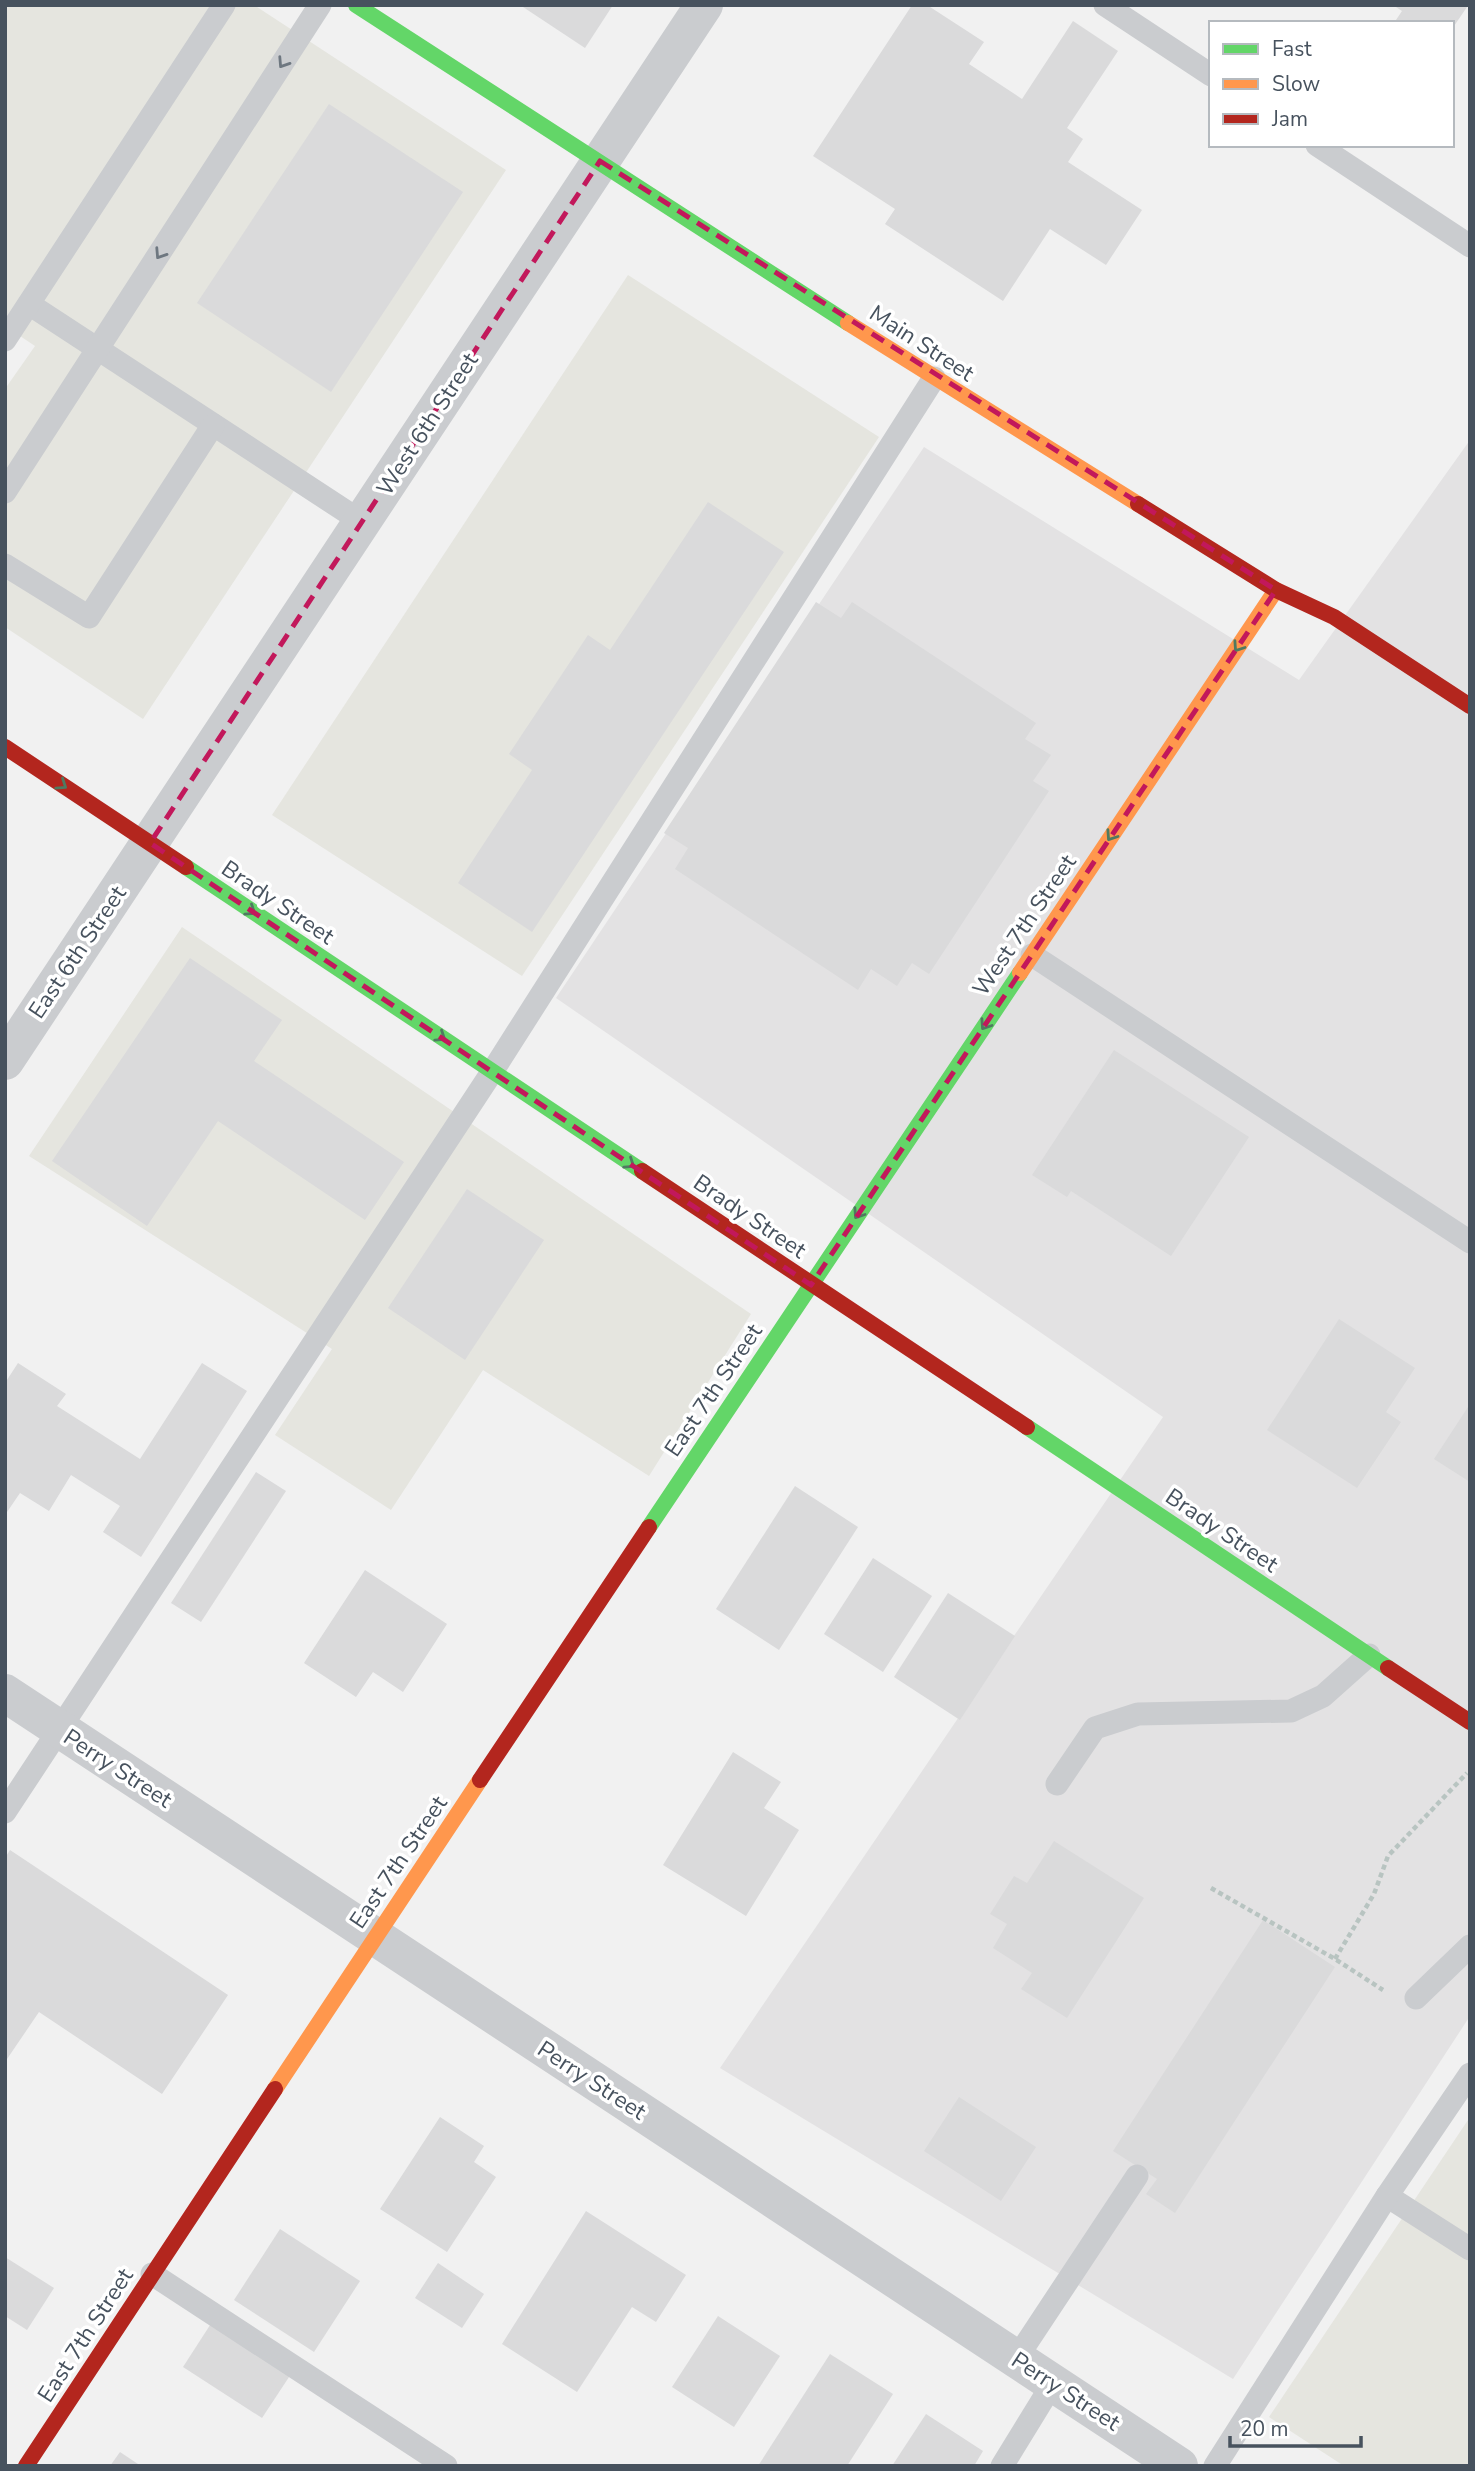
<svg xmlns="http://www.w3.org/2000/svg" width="1475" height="2471" viewBox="0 0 1475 2471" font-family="'Nunito Sans',sans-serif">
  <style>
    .commercial { fill: #e5e5df }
    .education { fill: #e3e2e3 }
    .building { fill: #dadadb }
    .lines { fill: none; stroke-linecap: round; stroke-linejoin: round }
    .path { stroke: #b8c4c1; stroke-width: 4.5; stroke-dasharray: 5 3.5; stroke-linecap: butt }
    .lane { stroke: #cacccf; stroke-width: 23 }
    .street { stroke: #cacccf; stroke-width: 38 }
    .fast { stroke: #63d668; stroke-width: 16 }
    .slow { stroke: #ff974d; stroke-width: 16 }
    .jam { stroke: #b3261e; stroke-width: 16 }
    .oneway { stroke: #6e7780 }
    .oneway2 { stroke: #4f7a61 }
    .marked { fill: none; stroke: #c2185b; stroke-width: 5; stroke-dasharray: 14 9; stroke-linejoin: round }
    .labels { text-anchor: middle; stroke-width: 7; stroke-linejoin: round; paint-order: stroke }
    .street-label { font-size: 23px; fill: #47525e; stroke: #fff }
  </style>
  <rect width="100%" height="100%" fill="#f1f1f1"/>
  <g class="commercial">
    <polygon points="5,5 254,5 506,170 143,719 5,627 5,389 35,346 5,326"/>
    <polygon points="628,275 879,437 522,976 272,815"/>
    <polygon points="182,927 751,1314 649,1476 483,1370 391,1510 275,1435 332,1349 29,1156"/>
    <polygon points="1470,2117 1470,2466 1344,2466 1269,2417"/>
  </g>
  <polygon class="education" points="1470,440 1470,2016 1233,2379 720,2068 1163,1417 556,998 924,447 1299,680"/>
  <g class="building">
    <polygon points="520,5 613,5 585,48"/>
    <polygon points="912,5 927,5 984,42 969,64 1022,99 1073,21 1118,51 1067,128 1083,139 1068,162 1142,210 1106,265 1050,229 1003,301 885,224 895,209 813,156"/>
    <polygon points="1393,5 1463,5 1467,7 1452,29 1452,23 1394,23 1402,11"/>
    <polygon points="329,104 463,192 331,392 197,303"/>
    <polygon points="708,502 784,552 532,932 458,883 532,770 509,754 588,635 610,650"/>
    <polygon points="816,602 841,618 852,602 1036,723 1025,739 1051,755 1033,781 1049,791 929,974 912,963 897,986 871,969 858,990 675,869 688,848 664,833"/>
    <polygon points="190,958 282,1020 254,1061 404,1162 365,1220 218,1121 147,1226 52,1161"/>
    <polygon points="1114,1050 1249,1137 1171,1256 1071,1191 1067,1197 1032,1175"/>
    <polygon points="467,1189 544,1240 465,1360 388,1308"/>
    <polygon points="1339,1319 1415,1368 1386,1412 1401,1422 1357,1488 1267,1430"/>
    <polygon points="18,1363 66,1394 57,1406 140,1459 202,1363 247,1391 141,1557 103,1532 120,1506 71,1475 49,1511 20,1493 5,1515 5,1383"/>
    <polygon points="1470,1404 1470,1482 1434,1459"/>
    <polygon points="256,1472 286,1491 201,1622 171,1603"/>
    <polygon points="795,1486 858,1527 779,1650 716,1609"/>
    <polygon points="873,1558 932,1596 883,1672 824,1634"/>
    <polygon points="365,1570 447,1624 403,1692 373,1672 356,1697 304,1663"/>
    <polygon points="948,1593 1015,1636 960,1720 894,1677"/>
    <polygon points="733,1752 781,1782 764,1808 799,1830 746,1916 663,1865"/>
    <polygon points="1054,1841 1144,1898 1067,2018 1021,1989 1032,1973 993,1948 1007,1924 990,1914 1014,1876 1027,1883"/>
    <polygon points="10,1850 228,1995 162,2094 39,2012 5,2062 5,1858"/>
    <polygon points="1263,1920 1335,1967 1175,2213 1146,2194 1157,2179 1113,2151"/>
    <polygon points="959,2097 1036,2147 1001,2201 924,2151"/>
    <polygon points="440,2117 484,2146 474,2162 496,2177 447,2252 380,2209"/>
    <polygon points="586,2211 686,2275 656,2322 632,2307 577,2392 502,2344"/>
    <polygon points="280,2229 360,2281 314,2352 234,2300"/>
    <polygon points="5,2257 54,2288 27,2330 5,2316"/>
    <polygon points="438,2263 484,2294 462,2328 415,2298"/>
    <polygon points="718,2316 780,2356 734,2427 672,2387"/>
    <polygon points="212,2322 291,2374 262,2418 183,2367"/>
    <polygon points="830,2354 893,2394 847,2466 758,2466"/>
    <polygon points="926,2414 983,2451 974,2466 892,2466"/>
    <polygon points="120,2452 141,2466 110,2466"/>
  </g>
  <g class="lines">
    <g class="path">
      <polyline points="1211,1888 1335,1959 1383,1990"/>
      <polyline points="1335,1959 1374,1894 1388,1856 1467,1773"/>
    </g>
    <g class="lane">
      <polyline points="1105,5 1211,75"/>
      <polyline points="1317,145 1470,246"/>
      <polyline points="29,304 362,522"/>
      <polyline points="5,340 224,5"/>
      <polyline points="5,492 320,5"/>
      <polyline points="5,565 89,617 213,425"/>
      <polyline points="1032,955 1470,1242"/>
      <polyline points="1057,1784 1095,1728 1138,1714 1291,1711 1323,1696 1369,1655"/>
      <polyline points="5,1812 492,1072 934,378"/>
      <polyline points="1416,1998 1470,1946"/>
      <polyline points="1387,2196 1470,2249"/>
      <polyline points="152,2274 446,2466"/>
      <polyline points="1016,2359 1137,2176"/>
      <polyline points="1002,2466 1053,2383"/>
      <polyline points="1215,2466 1387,2196 1470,2074"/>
    </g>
    <g class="street">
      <polyline points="5,1061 704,5"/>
      <polyline points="5,1693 1179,2466"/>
    </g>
    <g class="fast">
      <polyline points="356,5 848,323"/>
      <polyline points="186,867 642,1171"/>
      <polyline points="1027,1427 1388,1668"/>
      <polyline points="649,1527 1020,973"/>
    </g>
    <g class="slow">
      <polyline points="848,323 1138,504"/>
      <polyline points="1020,973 1276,590"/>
      <polyline points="275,2089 480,1780"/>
    </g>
    <g class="jam">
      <polyline points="1138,504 1276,590 1334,617 1470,706"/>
      <polyline points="5,747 186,867"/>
      <polyline points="642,1171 1027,1427"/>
      <polyline points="1388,1668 1470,1722"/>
      <polyline points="480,1780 649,1527"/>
      <polyline points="26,2466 275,2089"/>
    </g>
  </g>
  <defs><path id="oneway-chevron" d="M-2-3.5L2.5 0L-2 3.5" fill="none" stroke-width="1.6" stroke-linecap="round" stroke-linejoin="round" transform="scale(1.75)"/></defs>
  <g class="oneway">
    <use href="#oneway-chevron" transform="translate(283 63) rotate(123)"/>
    <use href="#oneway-chevron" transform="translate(160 254) rotate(123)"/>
  </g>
  <g class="oneway2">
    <use href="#oneway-chevron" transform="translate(1238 647) rotate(124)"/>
    <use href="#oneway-chevron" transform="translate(62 785) rotate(34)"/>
    <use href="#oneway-chevron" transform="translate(1111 836) rotate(124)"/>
    <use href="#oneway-chevron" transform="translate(251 911) rotate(34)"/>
    <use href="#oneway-chevron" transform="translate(985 1025) rotate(124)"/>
    <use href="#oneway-chevron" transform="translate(441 1037) rotate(34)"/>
    <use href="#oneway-chevron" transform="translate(630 1164) rotate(34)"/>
    <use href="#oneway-chevron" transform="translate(858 1214) rotate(124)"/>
  </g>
  <path class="marked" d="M600,161L1276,590L811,1285L150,843Z"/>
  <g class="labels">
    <g class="street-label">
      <text transform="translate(922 343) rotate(33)" y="8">Main Street</text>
      <text transform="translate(427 424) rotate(-57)" y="8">West 6th Street</text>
      <text transform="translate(278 902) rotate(34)" y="8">Brady Street</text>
      <text transform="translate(1024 925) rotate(-56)" y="8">West 7th Street</text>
      <text transform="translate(77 952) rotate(-56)" y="8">East 6th Street</text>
      <text transform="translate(750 1216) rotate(34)" y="8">Brady Street</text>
      <text transform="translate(713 1390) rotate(-56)" y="8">East 7th Street</text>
      <text transform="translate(1222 1530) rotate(34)" y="8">Brady Street</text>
      <text transform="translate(118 1768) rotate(33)" y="8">Perry Street</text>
      <text transform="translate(398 1862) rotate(-56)" y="8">East 7th Street</text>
      <text transform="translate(592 2080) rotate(33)" y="8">Perry Street</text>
      <text transform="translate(85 2335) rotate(-57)" y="8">East 7th Street</text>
      <text transform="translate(1066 2391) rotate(33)" y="8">Perry Street</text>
    </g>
  </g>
  <rect width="1475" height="2471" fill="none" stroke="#47525e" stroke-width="14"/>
  <rect x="1209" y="21" width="245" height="126" fill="#ffffff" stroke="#b5babf" stroke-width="2"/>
  <rect x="1223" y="44" width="35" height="10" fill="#63d668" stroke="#b5babf" stroke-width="2"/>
  <text x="1272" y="56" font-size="21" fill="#47525e">Fast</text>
  <rect x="1223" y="79" width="35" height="10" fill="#ff974d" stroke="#b5babf" stroke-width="2"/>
  <text x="1272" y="91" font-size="21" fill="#47525e">Slow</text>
  <rect x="1223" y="114" width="35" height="10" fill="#b3261e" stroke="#b5babf" stroke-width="2"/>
  <text x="1272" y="126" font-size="21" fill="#47525e">Jam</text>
  <path d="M1230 2436v10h131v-10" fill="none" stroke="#47525e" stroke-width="3.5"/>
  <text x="1240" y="2436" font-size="21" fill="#47525e" stroke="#ffffff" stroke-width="5" paint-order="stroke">20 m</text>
</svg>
